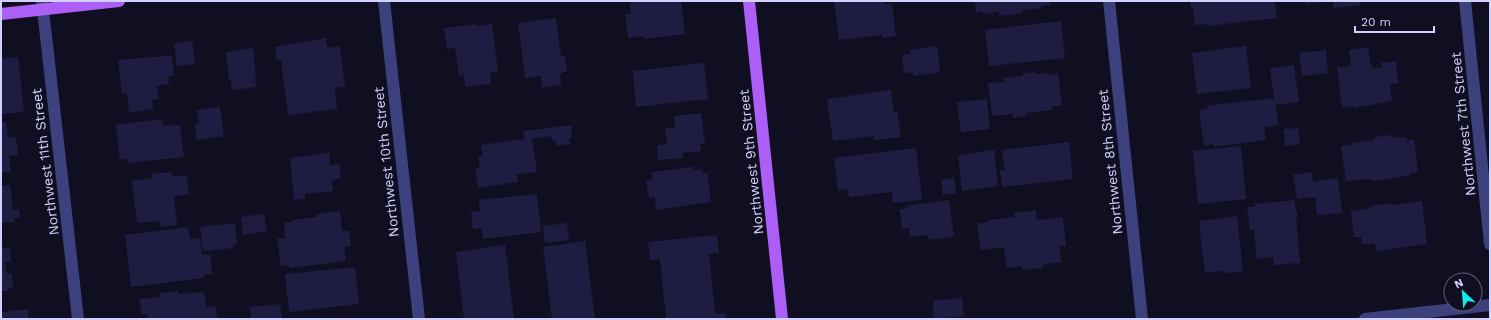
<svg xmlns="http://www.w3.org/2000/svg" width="1491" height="320" viewBox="0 0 1491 320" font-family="'Work Sans',sans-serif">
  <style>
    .building { fill: #1f1c41 }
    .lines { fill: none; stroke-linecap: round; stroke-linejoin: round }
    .minor { stroke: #3c417e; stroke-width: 12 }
    .major { stroke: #ac5ef7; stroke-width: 12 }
    .labels { text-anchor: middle; stroke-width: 4; stroke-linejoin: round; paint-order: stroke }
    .street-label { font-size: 14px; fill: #d1d1fd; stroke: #100f21 }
  </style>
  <rect width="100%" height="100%" fill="#100f21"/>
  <g class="building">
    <polygon points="642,1 681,1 685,34 643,39 643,36 628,38 625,14 631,14 630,3"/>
    <polygon points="834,1 883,1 884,4 892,4 896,36 882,38 882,35 839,40"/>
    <polygon points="982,1 1050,1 1051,5 1041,6 1041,8 1022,10 1023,13 999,16 999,12 983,14 983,11 976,12 975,2"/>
    <polygon points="1190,1 1275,1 1277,18 1207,26 1207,24 1195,25 1193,8 1191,8"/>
    <polygon points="1306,1 1322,1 1322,2 1306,4"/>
    <polygon points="1333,1 1360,1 1360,5 1334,8"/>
    <polygon points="556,18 561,56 565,56 567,72 562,72 562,74 560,74 561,85 542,88 541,76 525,78 518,23"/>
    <polygon points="1061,21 1065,58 989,66 985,30"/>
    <polygon points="477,24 477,26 492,24 498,71 490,73 491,84 465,87 464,75 459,76 455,48 447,49 444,28"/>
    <polygon points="326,38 327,46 329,46 329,48 340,46 345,87 335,88 337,109 288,115 281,60 277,61 275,47"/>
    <polygon points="192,41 195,64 177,66 174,43"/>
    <polygon points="937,46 940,72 913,76 913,72 904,73 902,55 911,54 910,50"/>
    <polygon points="1246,46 1251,88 1197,94 1192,53"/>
    <polygon points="1368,47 1371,66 1372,65 1372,68 1382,67 1381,63 1396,61 1398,83 1390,84 1392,101 1354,108 1354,106 1342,107 1337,67 1351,66 1349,50"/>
    <polygon points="253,48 256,76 255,77 256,87 232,90 231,80 229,80 226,52"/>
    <polygon points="1326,50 1328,73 1302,76 1299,53"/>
    <polygon points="165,56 172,56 174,75 168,76 169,84 157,86 159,99 152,100 153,109 129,113 127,93 122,94 118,60"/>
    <polygon points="18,57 24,112 1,114 1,59"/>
    <polygon points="704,63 708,99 636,107 633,71"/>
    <polygon points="1294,65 1299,102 1276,105 1278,125 1264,127 1266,140 1213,147 1213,144 1204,146 1199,110 1208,109 1207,106 1253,100 1253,101 1274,98 1270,68"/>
    <polygon points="1036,72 1036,74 1048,73 1048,75 1058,74 1062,105 1051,107 1052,110 1026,113 1026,116 1013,118 1013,114 992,116 988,83 1004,82 1004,78 1023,76 1023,73"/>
    <polygon points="891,90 894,112 897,112 901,137 874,140 873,136 833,141 827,99"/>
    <polygon points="987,99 990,129 961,132 957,102"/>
    <polygon points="220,107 224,136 197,140 195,125 199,124 197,110"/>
    <polygon points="701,113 705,144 700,144 701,151 682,153 683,158 658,160 657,145 667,144 665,128 675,128 674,116"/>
    <polygon points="162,119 163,126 180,125 184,157 128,163 128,159 120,160 116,125"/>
    <polygon points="6,122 8,138 16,137 18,155 9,156 11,172 1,173 1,123"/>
    <polygon points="571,125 572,138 569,138 570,144 556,146 555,140 552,141 551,136 532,139 537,172 517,174 518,182 478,188 475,169 480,168 478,157 483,156 481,145 525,139 524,131"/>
    <polygon points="1298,128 1300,144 1285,146 1284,129"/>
    <polygon points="1393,135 1393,138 1406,137 1407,140 1414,139 1418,172 1410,173 1410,175 1396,178 1373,181 1372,179 1346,181 1341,146 1352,145 1352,143 1375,140 1374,137"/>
    <polygon points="1069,142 1073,179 1002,187 1000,170 1005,170 1002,150"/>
    <polygon points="1241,146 1246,199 1198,204 1193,151"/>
    <polygon points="916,148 922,200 893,203 892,192 849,197 848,189 838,190 834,158"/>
    <polygon points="994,150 998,186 962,191 958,155"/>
    <polygon points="329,153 330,165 339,164 341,178 332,180 333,191 305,194 305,199 294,200 290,158"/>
    <polygon points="694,167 694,170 701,169 702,173 707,173 711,202 656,210 655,197 649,198 646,180 653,179 652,172"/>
    <polygon points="171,172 172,177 186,175 189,194 174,196 177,225 160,227 159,221 137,223 132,181 152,178 152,174"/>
    <polygon points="1312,172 1313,182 1338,178 1342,213 1317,215 1315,197 1297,199 1293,175"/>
    <polygon points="954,178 956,193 943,195 941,180"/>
    <polygon points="10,185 13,210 19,209 20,218 14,218 15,222 1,223 1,186"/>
    <polygon points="537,194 541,232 483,239 482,228 473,229 471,212 480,211 479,200"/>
    <polygon points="949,200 954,237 928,240 927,235 910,237 909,228 902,229 900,209 906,209 906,206"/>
    <polygon points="1294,200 1298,217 1296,218 1300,263 1274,265 1273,257 1257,259 1254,230 1250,231 1247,207 1255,207 1254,204"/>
    <polygon points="1422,201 1427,244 1376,251 1375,243 1362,245 1361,237 1354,237 1351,211 1369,209 1371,206 1392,203 1393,205"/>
    <polygon points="1036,210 1037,220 1063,217 1066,246 1059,246 1061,262 1042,265 1043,268 1022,270 1022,266 1007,268 1004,247 981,250 977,224 989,222 988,220 1015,217 1014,213"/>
    <polygon points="340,211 342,231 349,231 351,246 344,247 346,261 289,268 289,265 281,266 277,239 285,238 284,223 293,222 292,220 317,217 316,214"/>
    <polygon points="264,214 267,231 243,235 241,217"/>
    <polygon points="1237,216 1243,271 1224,273 1224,271 1205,273 1200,236 1201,235 1199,221"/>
    <polygon points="235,223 237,243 233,244 233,248 203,251 200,227"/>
    <polygon points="567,223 569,240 545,243 543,226"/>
    <polygon points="188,227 190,239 200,238 202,255 210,254 212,274 204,275 204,278 131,287 125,235"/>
    <polygon points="717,235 719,253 709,254 715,314 725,313 726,319 663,319 666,318 660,259 650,260 648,242"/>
    <polygon points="585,241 595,319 552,319 543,247"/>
    <polygon points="505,245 514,319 464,319 456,252"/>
    <polygon points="4,246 4,249 10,248 11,261 5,262 7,274 12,273 13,287 8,288 9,291 1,291 1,247"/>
    <polygon points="355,267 359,304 289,312 285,274"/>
    <polygon points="178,291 178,294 204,292 206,307 216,306 217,318 204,319 148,319 147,314 142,314 140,299 160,297 160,293"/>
    <polygon points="962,298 964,316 934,319 933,301"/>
    <polygon points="280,304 282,319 251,319 250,307"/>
    <polygon points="27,309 29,319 1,319 1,312"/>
  </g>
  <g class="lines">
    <g class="minor">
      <polyline points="42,1 78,319"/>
      <polyline points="384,1 419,319"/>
      <polyline points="1109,1 1142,319"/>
      <polyline points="1465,1 1490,244"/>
      <polyline points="1365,319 1490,305"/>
    </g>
    <g class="major">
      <polyline points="749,1 782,319"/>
      <polyline points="1,14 119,1"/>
    </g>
  </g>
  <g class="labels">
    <g class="street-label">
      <text transform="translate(1463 124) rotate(-96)" y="5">Northwest 7th Street</text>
      <text transform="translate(45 162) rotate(-97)" y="5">Northwest 11th Street</text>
      <text transform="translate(386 162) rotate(-96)" y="5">Northwest 10th Street</text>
      <text transform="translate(751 162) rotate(-96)" y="5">Northwest 9th Street</text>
      <text transform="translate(1110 162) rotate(-96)" y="5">Northwest 8th Street</text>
    </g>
  </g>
  <rect width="1491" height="320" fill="none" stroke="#d1d1fd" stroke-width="4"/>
  <g transform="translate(1463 292) rotate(334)"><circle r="19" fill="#100f21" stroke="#5d5d79"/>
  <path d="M0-3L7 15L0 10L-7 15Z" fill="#0dedea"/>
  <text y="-6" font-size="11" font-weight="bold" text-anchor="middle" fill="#d1d1fd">N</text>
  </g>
  <path d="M1355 26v6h79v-6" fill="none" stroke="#d1d1fd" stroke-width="2"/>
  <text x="1361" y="26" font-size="12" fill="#d1d1fd" stroke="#100f21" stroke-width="3" paint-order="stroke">20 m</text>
</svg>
